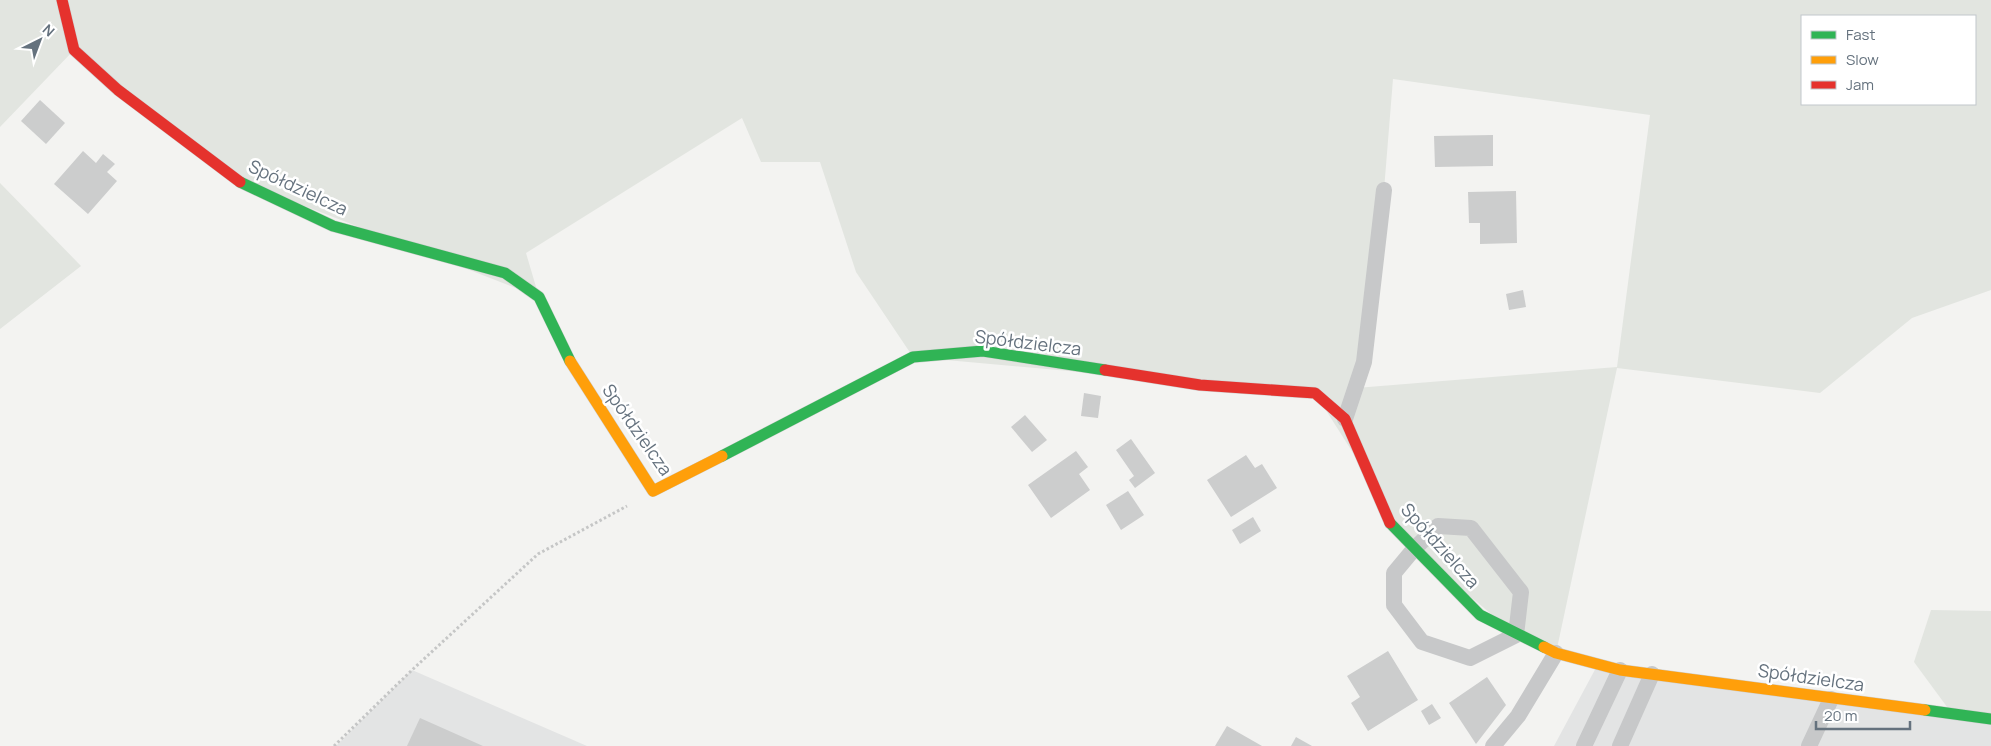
<svg xmlns="http://www.w3.org/2000/svg" width="1991" height="746" viewBox="0 0 1991 746" font-family="Manrope,sans-serif">
  <style>
    .built { fill: #e3e4e4 }
    .green { fill: #e2e5e0; fill-rule: evenodd }
    .building { fill: #cccdcd }
    .lines { fill: none; stroke-linecap: round; stroke-linejoin: round }
    .fast-casing { stroke: #cfcfcf; stroke-width: 12 }
    .slow-casing { stroke: #cfcfcf; stroke-width: 12 }
    .jam-casing { stroke: #cfcfcf; stroke-width: 12 }
    .path { stroke: #c5c6c6; stroke-width: 3; stroke-dasharray: 2.5 2.5; stroke-linecap: butt }
    .lane { stroke: #c7c8c9; stroke-width: 16 }
    .fast { stroke: #30b455; stroke-width: 11 }
    .slow { stroke: #ff9f0a; stroke-width: 11 }
    .jam { stroke: #e5322d; stroke-width: 11 }
    .labels { text-anchor: middle; stroke-width: 5; stroke-linejoin: round; paint-order: stroke }
    .street-label { font-size: 18px; fill: #65727e; stroke: #fff }
  </style>
  <rect width="100%" height="100%" fill="#f3f3f1"/>
  <g class="built">
    <polygon points="1598,664 1991,721 1991,746 1554,746"/>
    <polygon points="412,670 587,746 336,746"/>
  </g>
  <g class="green">
    <path d="M0,0H1991V290L1912,318L1820,393L1617,368L1556,653L1516,635L1414,549L1315,393L913,357L856,272L820,162H761L742,118L526,253L539,297L233,178L74,50L0,127ZM1802,16H1975V104H1802ZM1393,79L1650,115L1617,367L1356,388L1384,190Z"/>
    <polygon points="0,183 81,266 0,329"/>
    <polygon points="1931,610 1991,611 1991,719 1953,715 1914,662"/>
  </g>
  <g class="building">
    <polygon points="40,100 65,123 46,144 21,121"/>
    <polygon points="1493,135 1493,166 1435,167 1434,136"/>
    <polygon points="83,151 96,163 103,154 115,164 107,172 117,181 88,214 54,184"/>
    <polygon points="1516,191 1517,243 1480,244 1480,223 1469,223 1468,192"/>
    <polygon points="1523,290 1526,307 1509,310 1506,294"/>
    <polygon points="1084,393 1101,396 1098,418 1081,416"/>
    <polygon points="1025,415 1047,440 1032,452 1011,427"/>
    <polygon points="1131,439 1155,473 1135,488 1129,480 1134,476 1116,450"/>
    <polygon points="1076,451 1088,467 1079,474 1090,490 1051,518 1028,485"/>
    <polygon points="1246,455 1255,468 1262,464 1277,488 1231,517 1207,480"/>
    <polygon points="1128,491 1144,515 1121,530 1106,505"/>
    <polygon points="1253,517 1261,531 1240,544 1232,530"/>
    <polygon points="1388,651 1418,700 1368,731 1351,703 1360,697 1347,676"/>
    <polygon points="1487,677 1506,705 1476,744 1449,703"/>
    <polygon points="1432,704 1441,718 1429,725 1421,711"/>
    <polygon points="420,718 483,746 407,746"/>
    <polygon points="1227,726 1262,746 1215,746"/>
    <polygon points="1296,737 1312,746 1291,746"/>
  </g>
  <g class="lines">
    <defs>
      <g id="fast">
        <polyline points="240,182 333,226 505,273 539,297 570,361"/>
        <polyline points="722,456 913,357 983,351 1105,370"/>
        <polyline points="1390,523 1480,615 1544,647"/>
        <polyline points="1925,710 1991,719"/>
      </g>
      <g id="slow">
        <polyline points="570,361 653,491 722,456"/>
        <polyline points="1544,647 1556,653 1620,670 1925,710"/>
      </g>
      <g id="jam">
        <polyline points="62,0 74,50 118,90 240,182"/>
        <polyline points="1105,370 1200,385 1315,393 1345,419 1390,523"/>
      </g>
    </defs>
    <use href="#fast" class="fast-casing"/>
    <use href="#slow" class="slow-casing"/>
    <use href="#jam" class="jam-casing"/>
    <polyline class="path" points="334,746 412,670 538,554 627,506"/>
    <g class="lane">
      <polyline points="1345,419 1364,362 1384,190"/>
      <polygon points="1438,526 1471,528 1521,592 1516,635 1470,658 1422,642 1394,605 1394,573 1414,549"/>
      <polyline points="1493,746 1518,716 1556,653"/>
      <polyline points="1584,746 1620,670"/>
      <polyline points="1620,746 1652,674"/>
      <polyline points="1809,746 1831,699"/>
    </g>
    <use href="#fast" class="fast"/>
    <use href="#slow" class="slow"/>
    <use href="#jam" class="jam"/>
  </g>
  <g class="labels">
    <g class="street-label">
      <text transform="translate(298 188) rotate(25)" y="6">Spółdzielcza</text>
      <text transform="translate(1028 343) rotate(7)" y="6">Spółdzielcza</text>
      <text transform="translate(637 430) rotate(55)" y="6">Spółdzielcza</text>
      <text transform="translate(1440 546) rotate(48)" y="6">Spółdzielcza</text>
      <text transform="translate(1811 678) rotate(8)" y="6">Spółdzielcza</text>
    </g>
  </g>
  <rect x="1801" y="15" width="175" height="90" fill="#ffffff" stroke="#c1c7cb"/>
  <rect x="1811" y="31" width="25" height="8" fill="#30b455" stroke="#c1c7cb"/>
  <text x="1846" y="40" font-size="15" fill="#65727e">Fast</text>
  <rect x="1811" y="56" width="25" height="8" fill="#ff9f0a" stroke="#c1c7cb"/>
  <text x="1846" y="65" font-size="15" fill="#65727e">Slow</text>
  <rect x="1811" y="81" width="25" height="8" fill="#e5322d" stroke="#c1c7cb"/>
  <text x="1846" y="90" font-size="15" fill="#65727e">Jam</text>
  <g transform="translate(40 40) rotate(42)" stroke="#ffffff" stroke-width="4" paint-order="stroke">
  <path d="M0-4L9 19L0 12L-9 19Z" fill="#65727e"/>
  <text y="-8" font-size="14" font-weight="bold" text-anchor="middle" fill="#65727e">N</text>
  </g>
  <path d="M1816 721v8h94v-8" fill="none" stroke="#65727e" stroke-width="2.5"/>
  <text x="1824" y="721" font-size="15" fill="#65727e" stroke="#ffffff" stroke-width="4" paint-order="stroke">20 m</text>
</svg>
